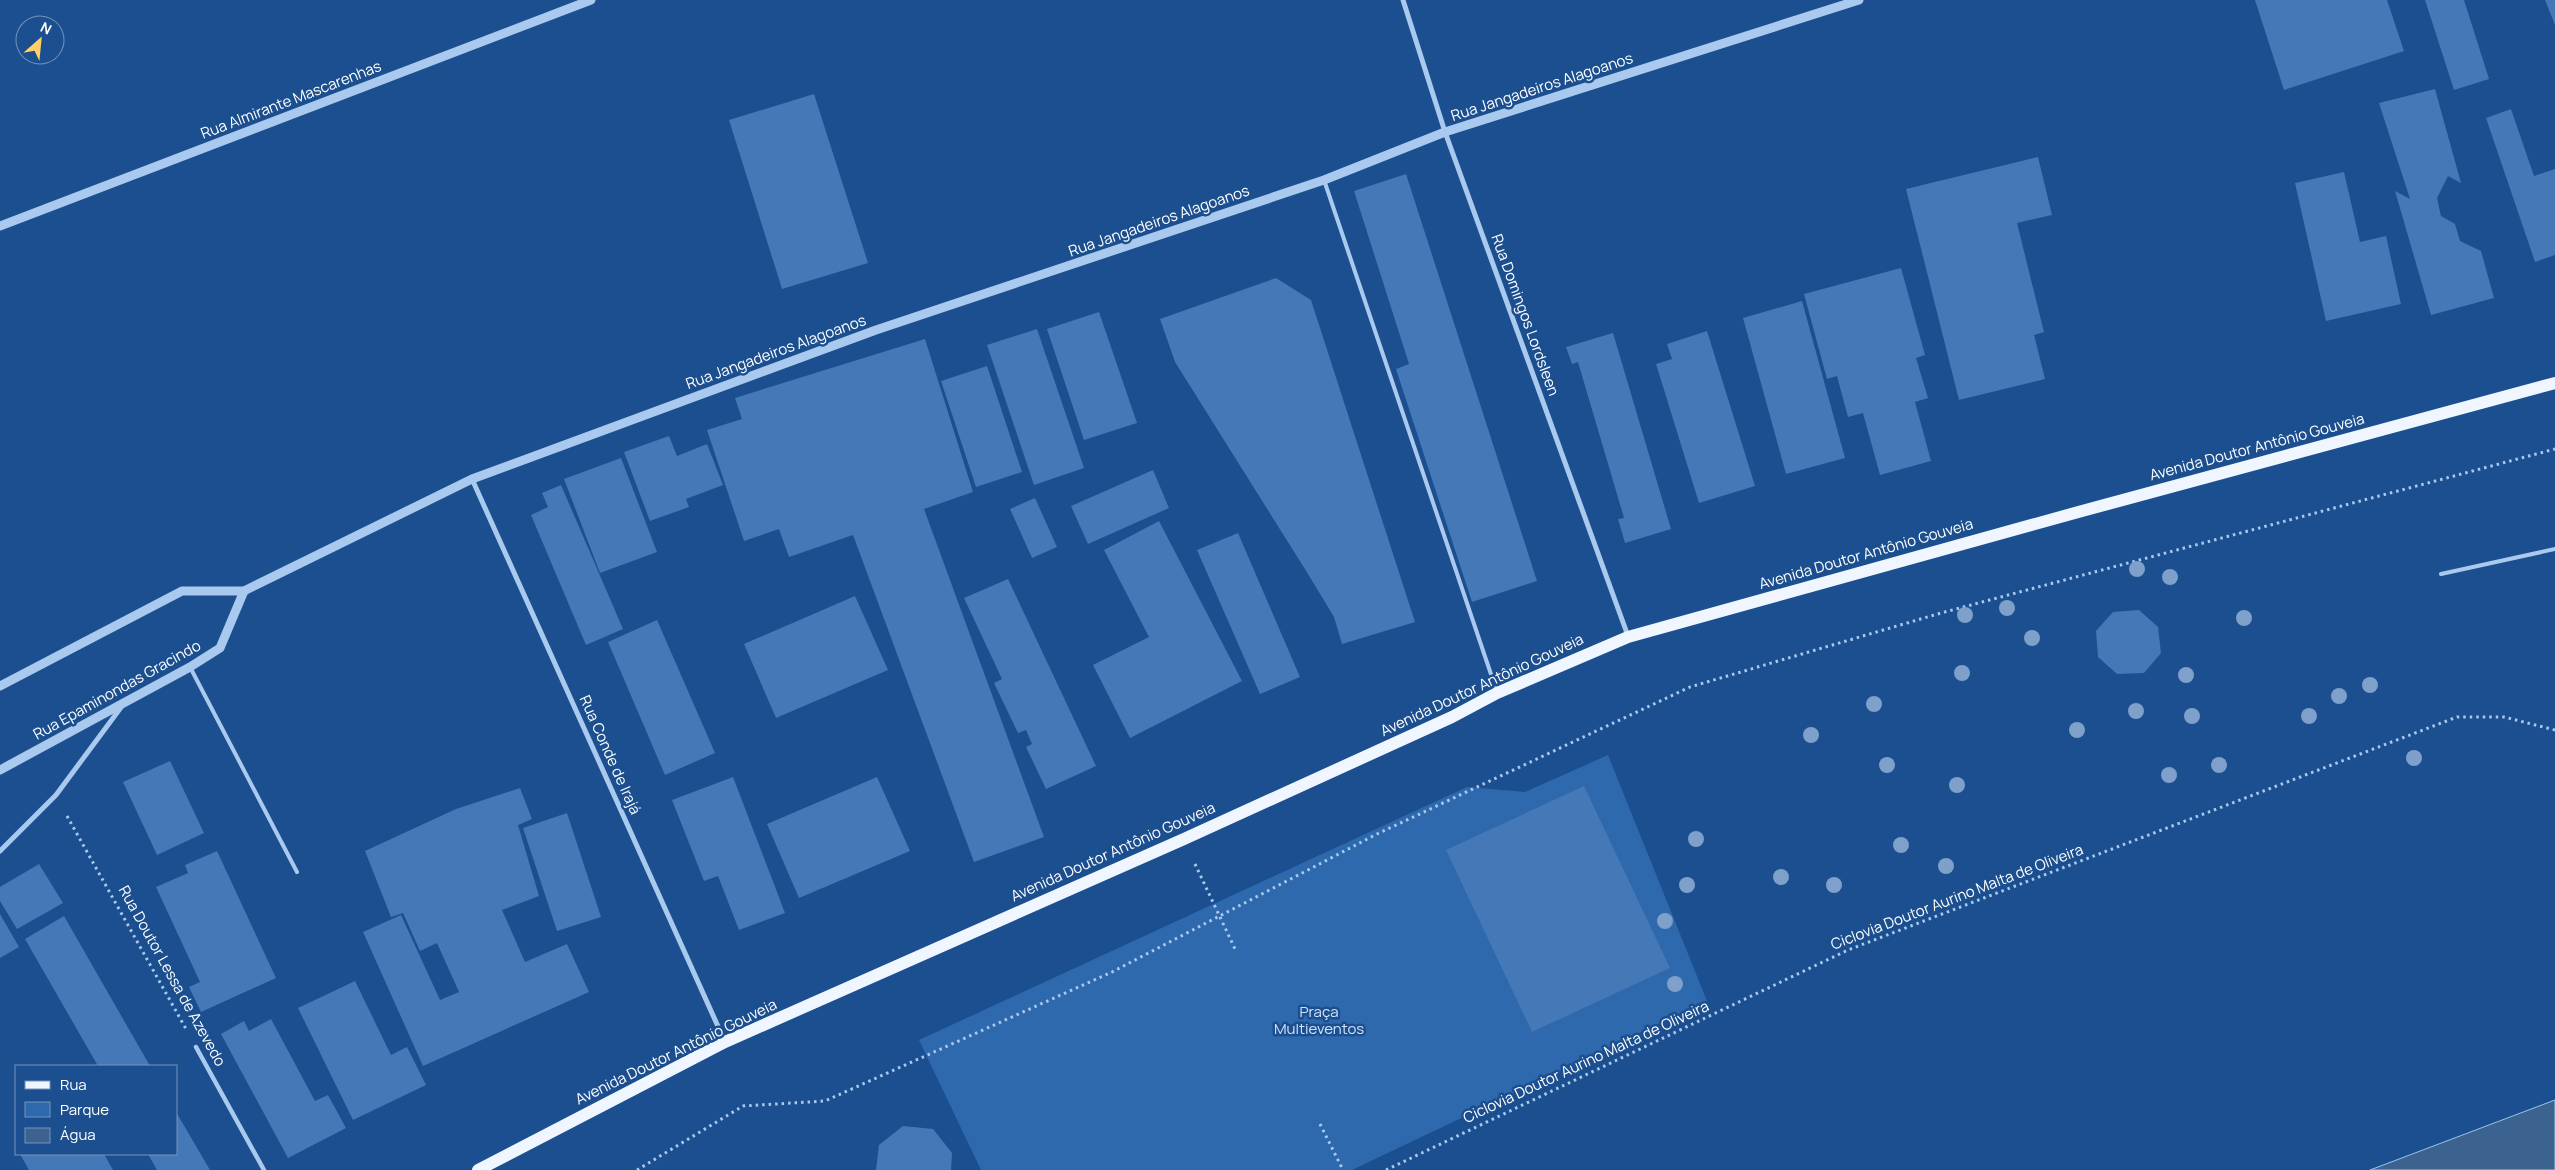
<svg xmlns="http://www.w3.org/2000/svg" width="2555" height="1170" viewBox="0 0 2555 1170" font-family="Manrope,sans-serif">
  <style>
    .green { fill: #2e69ad }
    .water { fill: #3c6290; stroke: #9cc4f0 }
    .building { fill: #4478b7 }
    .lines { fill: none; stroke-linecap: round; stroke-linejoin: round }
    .path { stroke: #a9c9ee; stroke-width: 3; stroke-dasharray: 2.5 4; stroke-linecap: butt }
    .service { stroke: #a9c9ee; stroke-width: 4 }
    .pedestrian { stroke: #a9c9ee; stroke-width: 4.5 }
    .minor { stroke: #a9c9ee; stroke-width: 5 }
    .tertiary { stroke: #a9c9ee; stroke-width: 9 }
    .primary { stroke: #f0f6ff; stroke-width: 12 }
    .tree { fill: #7ea0ca }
    .labels { text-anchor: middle; stroke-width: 5; stroke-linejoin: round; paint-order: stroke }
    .street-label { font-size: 15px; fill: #fff; stroke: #1b4f8f }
    .park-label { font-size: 15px; fill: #cfe3fa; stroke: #1b4f8f }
  </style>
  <rect width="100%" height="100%" fill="#1b4f8f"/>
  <polygon class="green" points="1608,755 1707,1001 1352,1170 981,1170 919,1040 1467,787 1525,792"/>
  <polygon class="water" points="2555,1100 2555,1170 2370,1170"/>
  <g class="building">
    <polygon points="2255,0 2387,0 2404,51 2284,90"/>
    <polygon points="2425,0 2464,0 2489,79 2454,90"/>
    <polygon points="2545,0 2555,0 2555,25"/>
    <polygon points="2435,89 2461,183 2448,176 2437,198 2441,216 2455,224 2460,241 2481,251 2494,298 2431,315 2395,191 2410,199 2379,103"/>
    <polygon points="814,94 868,263 782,289 729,120"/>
    <polygon points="2511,109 2534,176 2555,169 2555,255 2535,262 2486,118"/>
    <polygon points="2038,157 2052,215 2017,223 2044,332 2034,335 2045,379 1959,400 1906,189"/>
    <polygon points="2344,172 2360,242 2386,236 2401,304 2326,321 2295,183"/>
    <polygon points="1406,174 1537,581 1472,602 1396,369 1409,364 1354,191"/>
    <polygon points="1901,268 1925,355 1916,358 1928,398 1915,402 1931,461 1880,475 1863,413 1848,417 1837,376 1827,379 1804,294"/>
    <polygon points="1276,278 1311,300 1415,622 1342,644 1334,617 1308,574 1175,362 1160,319"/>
    <polygon points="1802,301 1845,458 1786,474 1743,318"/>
    <polygon points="1099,312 1137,423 1084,440 1047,329"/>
    <polygon points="1037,329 1084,468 1034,485 987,345"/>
    <polygon points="1707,331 1755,486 1699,503 1656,364 1672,359 1667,344"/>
    <polygon points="1613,333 1671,529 1625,543 1618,519 1624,518 1578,362 1572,364 1566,347"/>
    <polygon points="925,339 973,492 924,509 1044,837 974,862 853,535 789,557 779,529 744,541 707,430 742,419 735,398"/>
    <polygon points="987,366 1022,472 976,487 941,381"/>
    <polygon points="669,436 677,456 707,444 723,485 686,499 689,507 650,521 624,452"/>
    <polygon points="621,458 657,552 600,573 564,479"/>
    <polygon points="1153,470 1169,508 1088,544 1071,506"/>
    <polygon points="561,485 623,629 586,645 531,515 548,507 542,493"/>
    <polygon points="1035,498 1057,547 1032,558 1010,509"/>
    <polygon points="1159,521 1242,681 1130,738 1093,665 1149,637 1104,550"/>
    <polygon points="1238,533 1300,677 1260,694 1197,550"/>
    <polygon points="1008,579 1096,766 1046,789 1026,747 1032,744 1026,730 1018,733 994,683 1002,679 964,598"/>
    <polygon points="855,596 888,670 776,718 744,644"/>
    <polygon points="2139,610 2158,627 2161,653 2144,673 2117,674 2098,657 2096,631 2113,612"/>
    <polygon points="657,620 715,753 665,775 608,642"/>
    <polygon points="170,761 204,833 157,855 123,782"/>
    <polygon points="733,777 785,913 739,930 718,876 704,881 672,800"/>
    <polygon points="877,777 910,851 799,898 767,824"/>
    <polygon points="1584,786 1670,968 1532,1032 1446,850"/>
    <polygon points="520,788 532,819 518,825 539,896 502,910 525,962 567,944 589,992 423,1066 363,932 401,915 440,1000 459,992 437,943 420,951 403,913 391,917 365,851 456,809"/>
    <polygon points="567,813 601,917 557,931 523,828"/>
    <polygon points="217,851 276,978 201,1012 189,987 200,982 156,887 188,873 185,865"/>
    <polygon points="39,864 63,903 17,929 0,901 0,887"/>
    <polygon points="0,914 19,947 0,958"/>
    <polygon points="64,916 150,1066 98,1066 25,939"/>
    <polygon points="355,981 391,1055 407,1047 426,1085 353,1120 298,1008"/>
    <polygon points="271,1019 315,1101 328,1095 346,1128 288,1158 221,1034 244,1021 249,1031"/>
    <polygon points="176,1112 210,1170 157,1170 148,1154 176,1154"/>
    <polygon points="903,1126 933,1129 952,1153 951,1170 876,1170 879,1145"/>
    <polygon points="20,1154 104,1154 113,1170 29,1170"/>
  </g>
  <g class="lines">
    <g class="path">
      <polyline points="67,816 186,1029"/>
      <polyline points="1195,864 1236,951"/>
      <polyline points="1320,1124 1343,1170"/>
      <polyline points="637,1170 743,1106 825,1101 1112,972 1377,834 1690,687 1941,613 2555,449"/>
      <polyline points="1386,1170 1848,950 2457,717 2504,717 2555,730"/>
    </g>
    <g class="service">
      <polyline points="1324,180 1497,692"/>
      <polyline points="2441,574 2555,549"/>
      <polyline points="190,667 297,872"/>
    </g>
    <polyline class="pedestrian" points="196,1047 264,1170"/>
    <g class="minor">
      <polyline points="1403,0 1445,132 1628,636"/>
      <polyline points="472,479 725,1042"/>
      <polyline points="0,851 56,795 122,706"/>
    </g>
    <g class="tertiary">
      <polyline points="0,226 591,0"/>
      <polyline points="0,686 182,591 244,591 472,479 876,330 1324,180 1445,132 1859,0"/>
      <polyline points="0,770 190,667 220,648 244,591"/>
    </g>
    <polyline class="primary" points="478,1170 725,1042 1184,839 1452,717 1497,693 1628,637 2082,511 2555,383"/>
  </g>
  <g class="tree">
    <circle cx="2137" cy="569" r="8"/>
    <circle cx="2170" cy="577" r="8"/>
    <circle cx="2007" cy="608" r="8"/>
    <circle cx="1965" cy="615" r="8"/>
    <circle cx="2244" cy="618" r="8"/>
    <circle cx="2032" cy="638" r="8"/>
    <circle cx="1962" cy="673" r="8"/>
    <circle cx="2186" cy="675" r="8"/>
    <circle cx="2370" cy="685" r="8"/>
    <circle cx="2339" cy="696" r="8"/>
    <circle cx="1874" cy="704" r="8"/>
    <circle cx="2136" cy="711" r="8"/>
    <circle cx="2192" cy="716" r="8"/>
    <circle cx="2309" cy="716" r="8"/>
    <circle cx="2077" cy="730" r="8"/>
    <circle cx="1811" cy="735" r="8"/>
    <circle cx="2414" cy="758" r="8"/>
    <circle cx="1887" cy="765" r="8"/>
    <circle cx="2219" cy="765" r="8"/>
    <circle cx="2169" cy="775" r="8"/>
    <circle cx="1957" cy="785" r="8"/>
    <circle cx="1696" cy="839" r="8"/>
    <circle cx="1901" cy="845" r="8"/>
    <circle cx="1946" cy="866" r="8"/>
    <circle cx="1781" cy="877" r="8"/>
    <circle cx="1687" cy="885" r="8"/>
    <circle cx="1834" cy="885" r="8"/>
    <circle cx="1665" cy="921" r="8"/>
    <circle cx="1675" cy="984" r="8"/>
  </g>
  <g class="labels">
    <g class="street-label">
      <text transform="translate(1542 87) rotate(-18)" y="5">Rua Jangadeiros Alagoanos</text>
      <text transform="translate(291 100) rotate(-21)" y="5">Rua Almirante Mascarenhas</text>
      <text transform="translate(1159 221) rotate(-19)" y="5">Rua Jangadeiros Alagoanos</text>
      <text transform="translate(1525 315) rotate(70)" y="5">Rua Domingos Lordsleen</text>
      <text transform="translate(776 352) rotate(-20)" y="5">Rua Jangadeiros Alagoanos</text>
      <text transform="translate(2257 447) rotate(-15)" y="5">Avenida Doutor Antônio Gouveia</text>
      <text transform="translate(1866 554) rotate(-16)" y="5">Avenida Doutor Antônio Gouveia</text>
      <text transform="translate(1482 685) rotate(-25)" y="5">Avenida Doutor Antônio Gouveia</text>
      <text transform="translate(117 690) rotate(-29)" y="5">Rua Epaminondas Gracindo</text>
      <text transform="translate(610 755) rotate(66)" y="5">Rua Conde de Irajá</text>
      <text transform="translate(1113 852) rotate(-24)" y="5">Avenida Doutor Antônio Gouveia</text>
      <text transform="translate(1957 897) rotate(-21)" y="5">Ciclovia Doutor Aurino Malta de Oliveira</text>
      <text transform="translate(172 976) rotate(61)" y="5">Rua Doutor Lessa de Azevedo</text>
      <text transform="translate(676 1052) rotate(-26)" y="5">Avenida Doutor Antônio Gouveia</text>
      <text transform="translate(1586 1062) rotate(-25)" y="5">Ciclovia Doutor Aurino Malta de Oliveira</text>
    </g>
    <g class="park-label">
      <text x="1319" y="1017">Praça<tspan x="1319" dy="17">Multieventos</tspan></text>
    </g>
  </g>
  <rect x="15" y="1065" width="162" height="90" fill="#1b4f8f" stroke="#7695bc"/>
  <rect x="25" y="1081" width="25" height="8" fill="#f0f6ff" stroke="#7695bc"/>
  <text x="60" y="1090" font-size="15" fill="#ffffff">Rua</text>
  <rect x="25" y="1102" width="25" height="15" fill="#2e69ad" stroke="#7695bc"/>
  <text x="60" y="1115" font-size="15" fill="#ffffff">Parque</text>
  <rect x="25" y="1128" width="25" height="15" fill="#3c6290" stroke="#7695bc"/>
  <text x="60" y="1140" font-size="15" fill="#ffffff">Água</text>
  <g transform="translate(40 40) rotate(27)"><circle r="24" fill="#1b4f8f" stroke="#7695bc"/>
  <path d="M0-4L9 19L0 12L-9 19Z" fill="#ffd166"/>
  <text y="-8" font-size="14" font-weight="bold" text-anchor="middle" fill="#ffffff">N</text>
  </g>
</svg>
